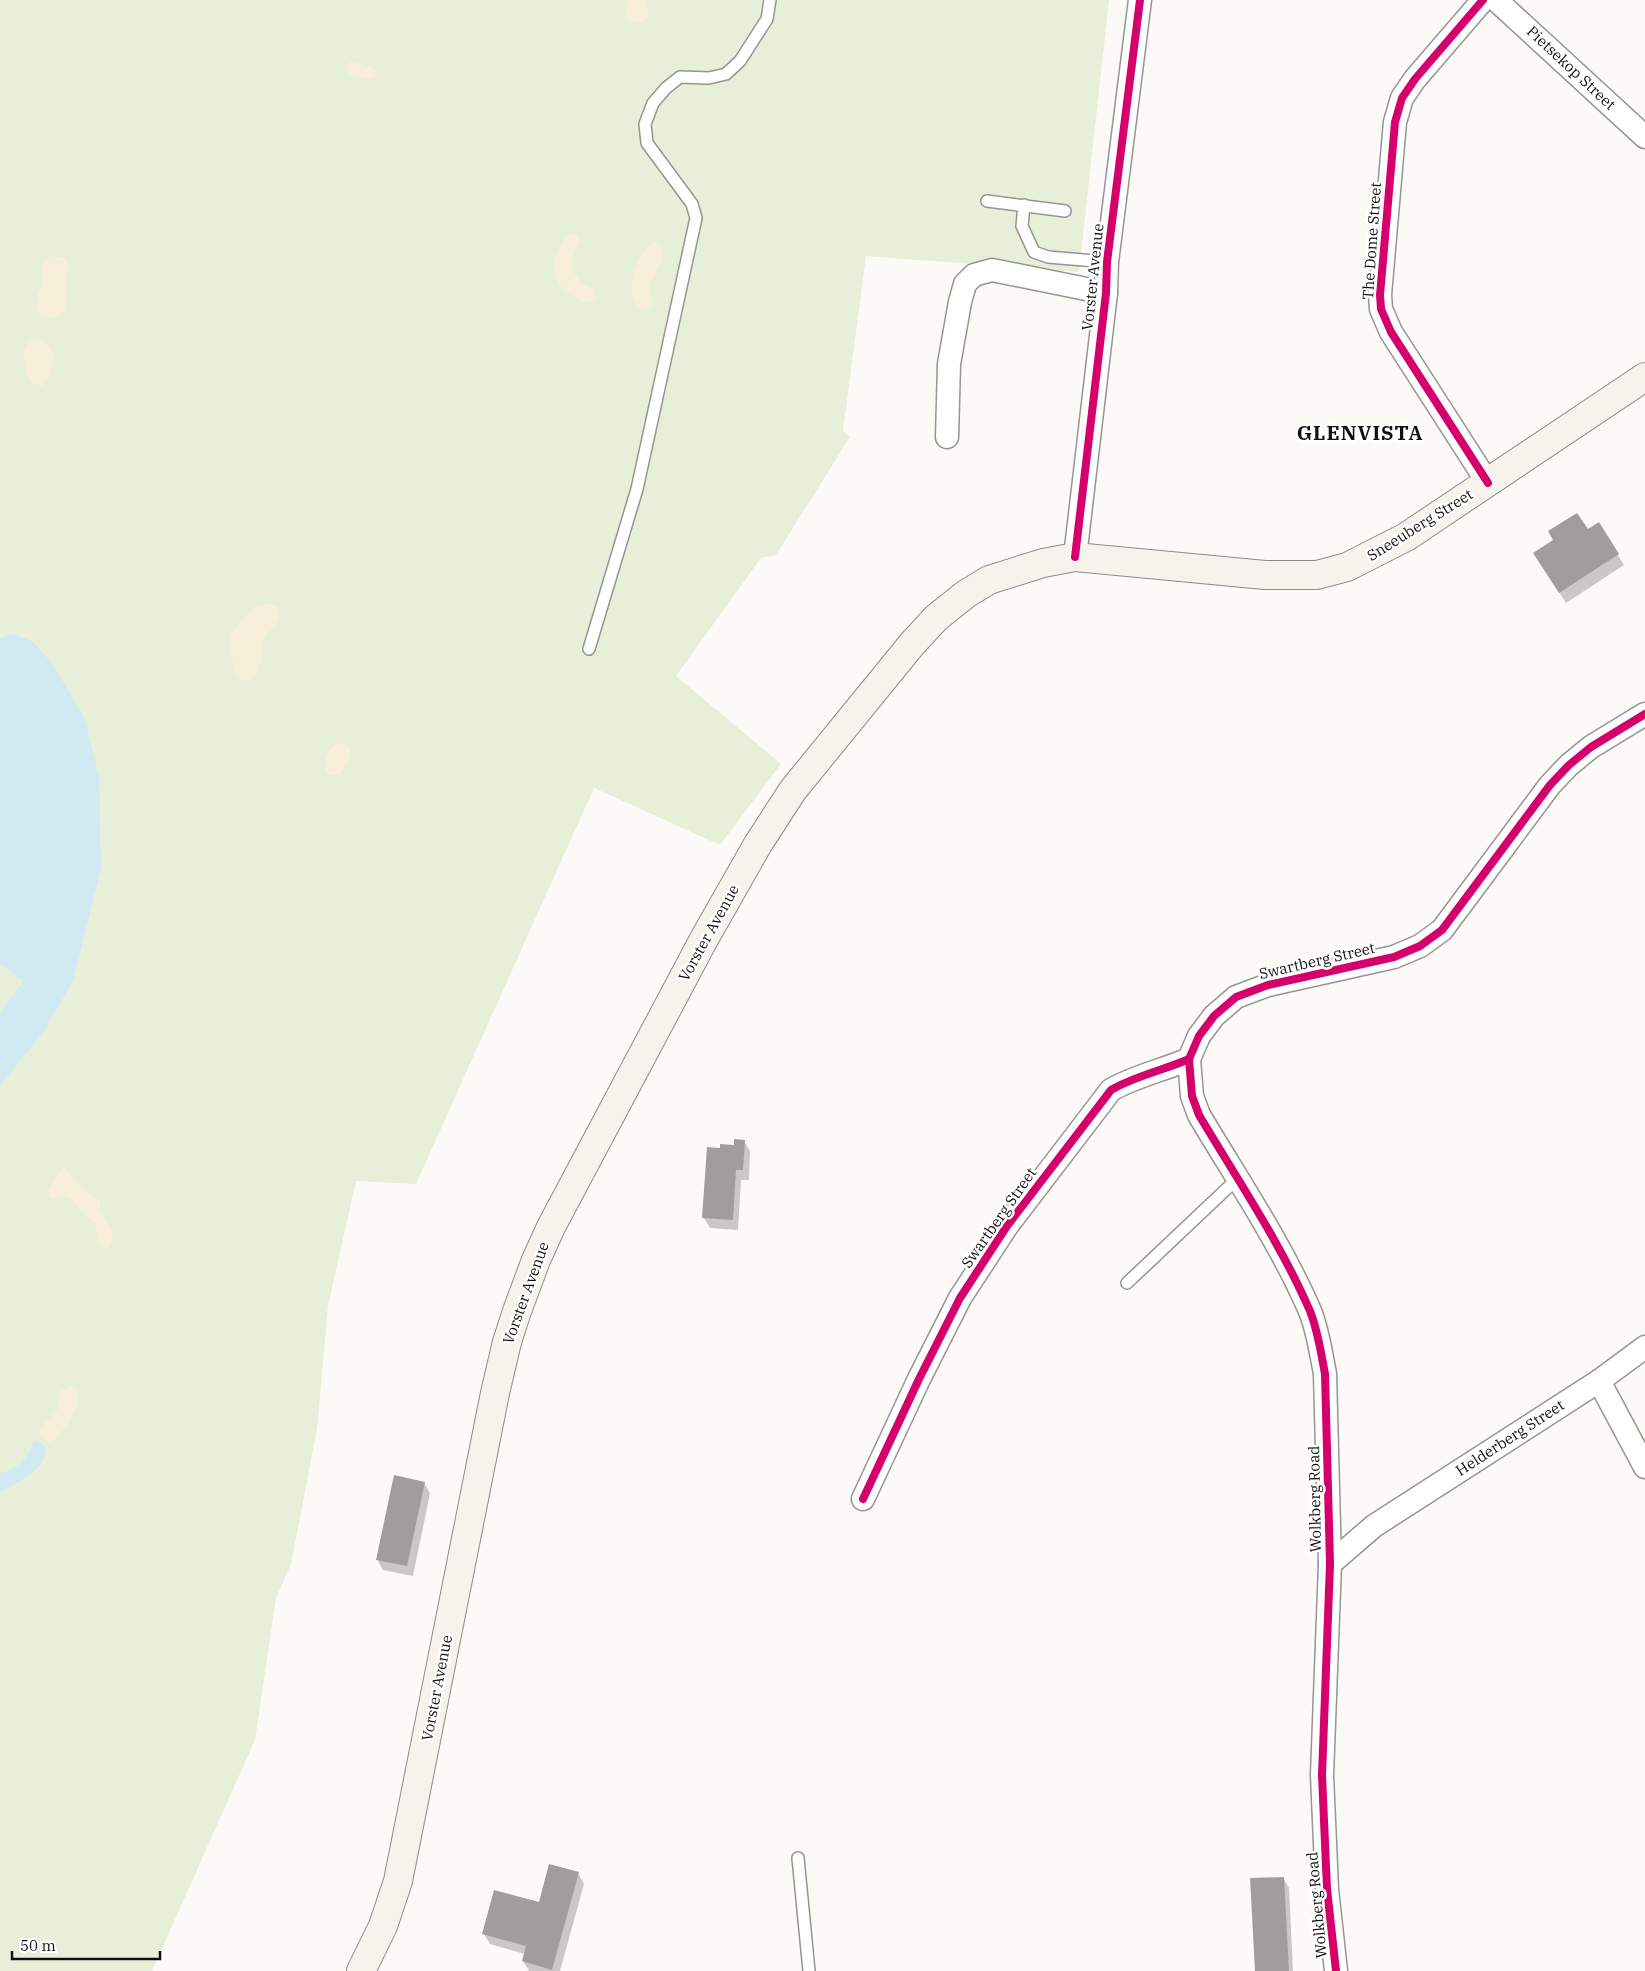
<svg xmlns="http://www.w3.org/2000/svg" width="1645" height="1971" viewBox="0 0 1645 1971" font-family="'IBM Plex Serif',serif">
  <style>
    .green { fill: #e8efd8 }
    .sand { fill: #f8efdb }
    .water { fill: #d1e9f2 }
    .shadow { fill: #0003 }
    .building { fill: #a09e9b }
    .lines { fill: none; stroke-linecap: round; stroke-linejoin: round }
    .lane-casing { stroke: #969594; stroke-width: 14 }
    .street-casing { stroke: #969594; stroke-width: 25 }
    .secondary-casing { stroke: #8d8c8a; stroke-width: 30 }
    .lane { stroke: #fffefe; stroke-width: 11 }
    .street { stroke: #fffefe; stroke-width: 22 }
    .secondary { stroke: #f5f3ec; stroke-width: 28 }
    .cycleway-casing { stroke: #fff; stroke-width: 11 }
    .cycleway { stroke: #d6006c; stroke-width: 8 }
    .labels { text-anchor: middle; stroke-width: 5; stroke-linejoin: round; paint-order: stroke }
    .street-label { font-size: 15px; fill: #101010; stroke: #fff }
    .district-label { font-size: 20px; font-weight: bold; letter-spacing: 1px; fill: #101010; stroke: #fff }
  </style>
  <rect width="100%" height="100%" fill="#fcfaf6"/>
  <polygon class="green" points="0,0 1109,0 1079,272 866,256 843,431 850,437 776,555 761,558 676,676 781,764 720,845 594,788 416,1184 356,1181 328,1306 317,1429 291,1564 276,1598 255,1740 152,1971 0,1971"/>
  <g class="sand">
    <path d="M628,0H645L649,13L646,20L637,23L626,19C623,12 630,7 628,0Z"/>
    <polygon points="352,61 371,67 377,71 377,75 370,79 350,74 346,67"/>
    <path d="M571,234L577,236L580,241L572,260V270L582,284L594,289L596,298L592,301C586,303 580,300 574,297C549,285 549,250 571,234Z"/>
    <path d="M653,243L657,244C672,258 653,270 650,284C648,291 652,297 652,304L649,308L643,309C620,297 637,252 653,243Z"/>
    <path d="M50,256L64,258L68,266L65,286L66,299L64,312L53,318L40,315C32,305 39,295 42,285C44,275 38,262 50,256Z"/>
    <path d="M37,339C54,343 55,355 51,370C49,377 48,382 41,386L31,382C25,369 16,342 37,339Z"/>
    <path d="M268,604C295,605 267,632 264,641C259,654 264,672 249,680H242L236,674L229,647L230,635L252,609L259,605Z"/>
    <path d="M342,743L350,748V759L339,775H331L325,771C323,760 330,745 342,743Z"/>
    <path d="M63,1168L66,1169C77,1184 83,1192 100,1200C100,1204 99,1207 100,1211C106,1226 119,1229 109,1248H105L100,1245L95,1223L79,1209L74,1200L63,1195L53,1198L49,1196L48,1189Z"/>
    <path d="M69,1386L74,1387C85,1408 66,1423 57,1439L48,1442L40,1437L39,1430L58,1409L60,1392Z"/>
  </g>
  <g class="water">
    <polygon points="12,634 32,641 52,663 84,717 99,776 101,868 73,981 45,1029 0,1086 0,1012 24,981 0,964 0,638"/>
    <path d="M36,1441L45,1446C48,1470 22,1478 5,1490L0,1492V1473C15,1471 30,1457 33,1443Z"/>
  </g>
  <g class="shadow">
    <polygon points="1598,523 1624,565 1566,603 1541,564"/>
    <polygon points="744,1141 750,1151 749,1180 741,1180 738,1230 710,1228 704,1218 721,1149 735,1146"/>
    <polygon points="424,1483 430,1493 413,1576 383,1570 377,1559"/>
    <polygon points="578,1873 584,1884 560,1971 529,1971 523,1961 525,1954 490,1944 484,1934 540,1904"/>
    <polygon points="1283,1878 1289,1888 1293,1971 1256,1971"/>
  </g>
  <g class="building">
    <polygon points="1577,513 1588,529 1599,522 1619,554 1559,593 1533,553 1553,540 1548,531"/>
    <polygon points="734,1139 745,1140 743,1170 736,1170 733,1220 702,1218 707,1147 720,1148 720,1144 734,1145"/>
    <polygon points="394,1475 425,1482 407,1566 376,1560"/>
    <polygon points="549,1864 579,1872 552,1970 522,1961 526,1946 482,1934 494,1890 539,1902"/>
    <polygon points="1284,1877 1289,1971 1255,1971 1250,1878"/>
  </g>
  <g class="lines">
    <defs>
      <g id="lane">
        <polyline points="987,201 1065,211"/>
        <polyline points="1024,205 1022,226 1034,252 1048,257 1107,262"/>
        <polyline points="589,649 637,489 696,218 692,204 647,143 645,124 653,103 666,88 680,77 709,78 726,74 740,61 767,19 770,0"/>
        <polyline points="1127,1283 1237,1179"/>
        <polyline points="798,1858 809,1971"/>
      </g>
      <g id="street">
        <polyline points="1483,0 1415,79 1402,98 1395,122 1380,295 1381,309 1391,332 1488,483"/>
        <polyline points="1496,0 1645,137"/>
        <polyline points="947,437 949,364 960,302 965,284 974,275 992,270 1106,293"/>
        <polyline points="1075,557 1106,293 1107,262 1140,0"/>
        <path d="M1189,1059L1192,1096L1199,1115C1237,1179 1280,1242 1310,1311C1318,1331 1321,1353 1325,1374L1330,1564L1322,1775L1327,1889L1336,1971"/>
        <polyline points="1599,1381 1645,1467"/>
        <path d="M863,1499L919,1379L960,1298L1007,1226L1111,1090C1135,1076 1164,1070 1189,1059L1199,1036L1214,1016L1236,997L1268,985L1394,957L1420,946L1442,930L1550,785L1569,765L1591,747L1645,714"/>
        <polyline points="1330,1564 1374,1526 1599,1381 1645,1347"/>
      </g>
      <polyline id="secondary" points="361,1971 383,1926 398,1881 495,1393 507,1342 517,1311 536,1260 551,1227 704,939 758,844 793,790 912,644 936,618 966,594 989,580 1043,563 1075,557 1265,575 1317,575 1347,567 1406,537 1645,377"/>
    </defs>
    <use href="#lane" class="lane-casing"/>
    <use href="#street" class="street-casing"/>
    <use href="#secondary" class="secondary-casing"/>
    <use href="#lane" class="lane"/>
    <use href="#street" class="street"/>
    <use href="#secondary" class="secondary"/>
    <defs>
      <g id="cycleway">
        <polyline points="1483,0 1415,79 1402,98 1395,122 1380,295 1381,309 1391,332 1488,483"/>
        <polyline points="1075,557 1106,293 1107,262 1140,0"/>
        <path d="M1189,1059L1192,1096L1199,1115C1237,1179 1280,1242 1310,1311C1318,1331 1321,1353 1325,1374L1330,1564L1322,1775L1327,1889L1336,1971"/>
        <path d="M863,1499L919,1379L960,1298L1007,1226L1111,1090C1135,1076 1164,1070 1189,1059L1199,1036L1214,1016L1236,997L1268,985L1394,957L1420,946L1442,930L1550,785L1569,765L1591,747L1645,714"/>
      </g>
    </defs>
    <use href="#cycleway" class="cycleway-casing"/>
    <use href="#cycleway" class="cycleway"/>
  </g>
  <g class="labels">
    <g class="street-label">
      <text transform="translate(1571 68) rotate(43)" y="5">Pietsekop Street</text>
      <text transform="translate(1372 241) rotate(-86)" y="5">The Dome Street</text>
      <text transform="translate(1093 277) rotate(-84)" y="5">Vorster Avenue</text>
      <text transform="translate(1420 525) rotate(-32)" y="5">Sneeuberg Street</text>
      <text transform="translate(709 933) rotate(-61)" y="5">Vorster Avenue</text>
      <text transform="translate(1317 961) rotate(-13)" y="5">Swartberg Street</text>
      <text transform="translate(999 1218) rotate(-55)" y="5">Swartberg Street</text>
      <text transform="translate(526 1293) rotate(-70)" y="5">Vorster Avenue</text>
      <text transform="translate(1510 1438) rotate(-33)" y="5">Helderberg Street</text>
      <text transform="translate(1315 1499) rotate(-91)" y="5">Wolkberg Road</text>
      <text transform="translate(437 1688) rotate(-79)" y="5">Vorster Avenue</text>
      <text transform="translate(1317 1905) rotate(-95)" y="5">Wolkberg Road</text>
    </g>
    <g class="district-label">
      <text x="1360" y="440">GLENVISTA</text>
    </g>
  </g>
  <path d="M12 1951v8h148v-8" fill="none" stroke="#101010" stroke-width="2.5"/>
  <text x="20" y="1951" font-size="15" fill="#101010" stroke="#ffffff" stroke-width="4" paint-order="stroke">50 m</text>
</svg>
